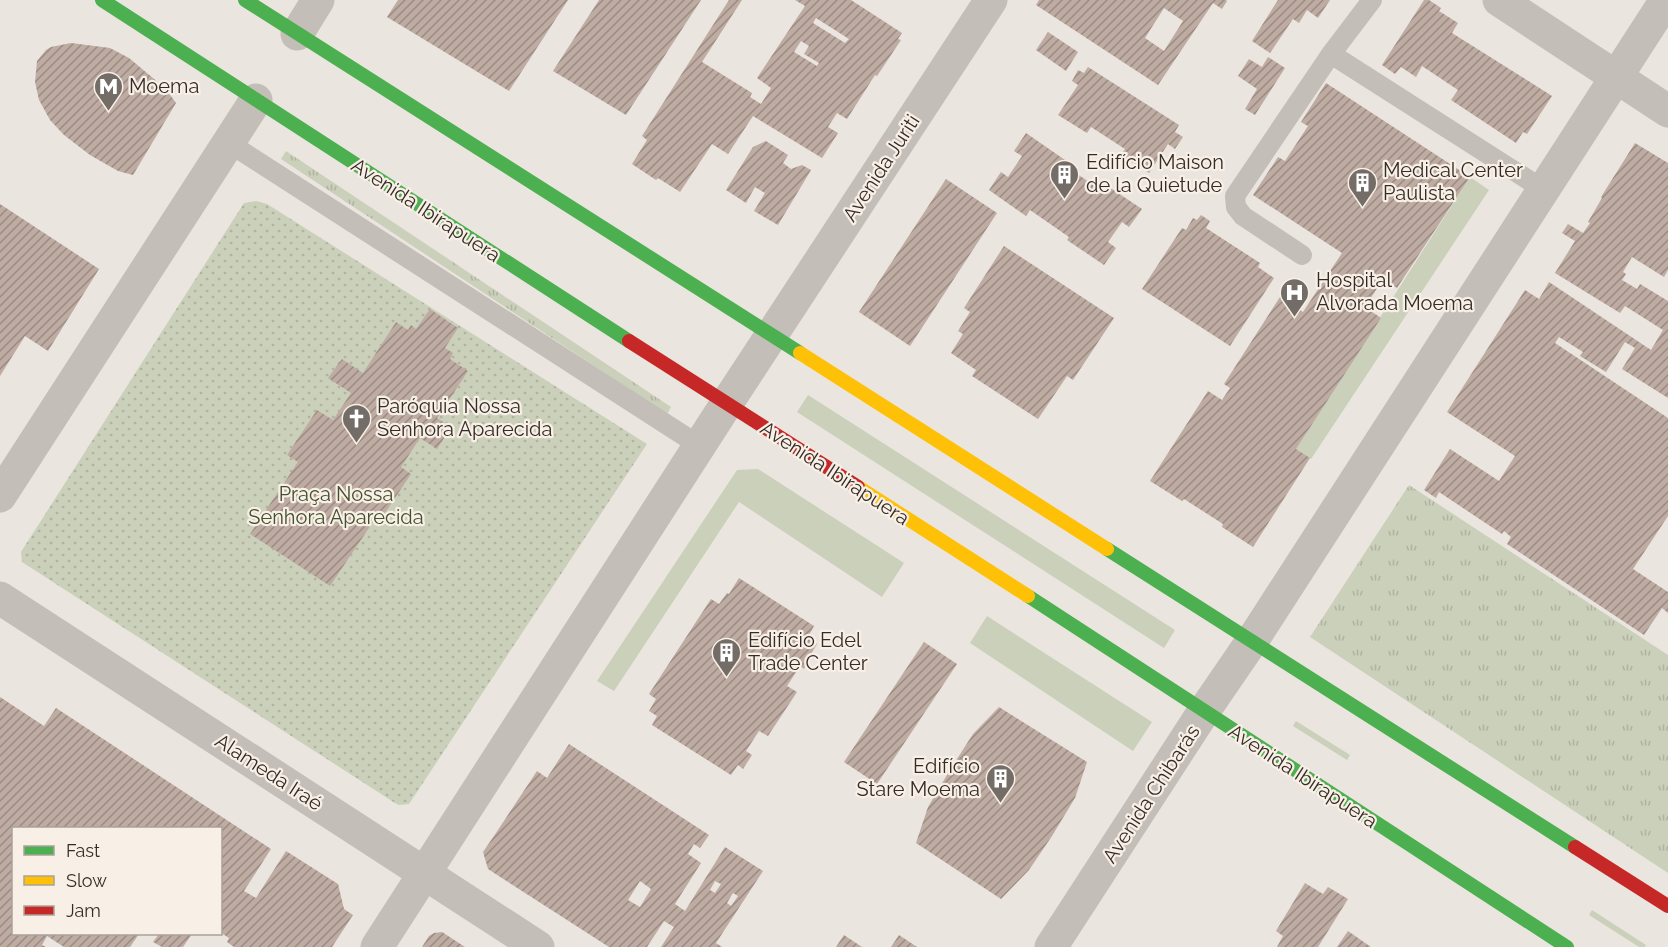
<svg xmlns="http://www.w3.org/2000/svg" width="1668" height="947" viewBox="0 0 1668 947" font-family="Raleway,sans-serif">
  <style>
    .grass { fill: url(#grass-tufts) }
    .park { fill: url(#park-dots) }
    .garden { fill: #cbd0ba }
    .building { fill: url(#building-hatch); fill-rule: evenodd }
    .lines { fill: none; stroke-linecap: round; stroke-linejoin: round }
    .lane { stroke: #c4beb8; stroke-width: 20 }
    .street { stroke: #c4beb8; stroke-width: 33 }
    .fast { stroke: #4caf50; stroke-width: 14 }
    .slow { stroke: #ffc107; stroke-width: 14 }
    .jam { stroke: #c62828; stroke-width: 14 }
    .labels { text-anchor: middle; stroke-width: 4.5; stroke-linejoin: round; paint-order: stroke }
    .poi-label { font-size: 20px; fill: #342c27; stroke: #f8f0e6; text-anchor: start }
    .street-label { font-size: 20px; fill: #342c27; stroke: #f8f0e6 }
    .park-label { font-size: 20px; fill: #42512c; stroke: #f8f0e6 }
  </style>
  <defs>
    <pattern id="grass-tufts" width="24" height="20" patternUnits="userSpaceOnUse" patternTransform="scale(1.5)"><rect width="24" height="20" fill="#cbd0ba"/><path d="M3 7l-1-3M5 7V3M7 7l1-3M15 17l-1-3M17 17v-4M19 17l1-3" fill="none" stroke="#afb3a0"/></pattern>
    <pattern id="park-dots" width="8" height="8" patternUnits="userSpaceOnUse" patternTransform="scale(1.5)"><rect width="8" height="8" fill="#cbd0ba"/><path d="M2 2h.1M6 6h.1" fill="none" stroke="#afb3a0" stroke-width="1.8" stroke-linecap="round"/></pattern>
    <pattern id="building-hatch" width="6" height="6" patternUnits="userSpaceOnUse" patternTransform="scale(1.5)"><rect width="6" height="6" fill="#beaba2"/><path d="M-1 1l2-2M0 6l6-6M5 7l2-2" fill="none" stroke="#9b8b84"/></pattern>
  </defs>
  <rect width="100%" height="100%" fill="#ebe5df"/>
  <g class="grass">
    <polygon points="286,151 671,407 667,414 281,159"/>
    <polygon points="1409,485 1668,655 1668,873 1310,637"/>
  </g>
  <polygon class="park" points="256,201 267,204 647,444 409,804 399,805 395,803 22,562 21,552 244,203"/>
  <g class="garden">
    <polygon points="1470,177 1489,190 1311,459 1296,449"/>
    <polygon points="808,395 1175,630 1164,648 797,412"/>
    <polygon points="758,469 904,563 882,597 739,502 614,691 597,681 737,470"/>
    <polygon points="987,616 1152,722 1133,751 970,643"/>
    <polygon points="1296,721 1350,755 1347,760 1293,726"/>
    <polygon points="1592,910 1646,945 1645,947 1639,947 1589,915"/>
  </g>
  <g class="building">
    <polygon points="398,0 568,0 509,91 387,17"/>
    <polygon points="599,0 701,0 626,115 553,71"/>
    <path d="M729,0H742L702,62L752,93L750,97L761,104L771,88L757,78L805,6L795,0H851L902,33L898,39L901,40L877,76L875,75L847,119L837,113L828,127L838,133L822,158L753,116L728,154L712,144L680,192L658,178L656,180L632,164L647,140L642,136ZM816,18L849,39L845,43L813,23ZM801,41L809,46L804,54L819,63L817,66L794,52Z"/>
    <path d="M1039,0H1226L1227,1L1222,9L1213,3L1158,85L1036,5ZM1164,8L1183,21L1164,51L1145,38Z"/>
    <polygon points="1278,0 1330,0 1318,18 1307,10 1299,23 1293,19 1270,53 1252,41"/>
    <polygon points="1424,0 1429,0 1441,8 1439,11 1458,23 1452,33 1552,96 1527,134 1523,132 1516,143 1451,100 1458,90 1422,66 1416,77 1401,67 1395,74 1382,65"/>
    <polygon points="1048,32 1078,52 1066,71 1036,50"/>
    <polygon points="71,43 110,48 129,58 166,89 176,103 133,175 118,171 90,155 64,135 50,120 39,100 35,82 37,61 46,50 51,47"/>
    <polygon points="1268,57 1285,68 1255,115 1245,109 1257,89 1238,76 1249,59 1262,67"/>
    <polygon points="1088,67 1179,125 1175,132 1183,137 1175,149 1168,144 1149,173 1121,155 1125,149 1091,127 1087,133 1058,115 1078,85 1072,81 1078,70 1084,73"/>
    <polygon points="1326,83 1470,177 1397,288 1383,279 1365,307 1381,318 1296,449 1310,458 1253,547 1222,527 1223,524 1184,499 1182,501 1150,481 1208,391 1222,400 1230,388 1224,384 1280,297 1303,312 1342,253 1253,195 1278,157 1285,161 1308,126 1301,122"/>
    <polygon points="1026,133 1065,160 1063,164 1099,189 1103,183 1142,209 1129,227 1122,222 1108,242 1116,248 1104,265 1067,240 1069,237 1030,210 1026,216 989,190 1001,172 1008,177 1022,156 1014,151"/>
    <polygon points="766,141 788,155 783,163 791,169 802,165 811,170 778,225 754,211 765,193 755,187 746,203 726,190 753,147"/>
    <polygon points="1635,143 1668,163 1668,270 1664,277 1632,257 1623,272 1626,274 1622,280 1637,289 1640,284 1668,301 1668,398 1622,369 1635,348 1625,342 1606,372 1580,356 1583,352 1559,337 1555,343 1668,418 1668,516 1633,569 1668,592 1668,613 1662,608 1644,635 1507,544 1511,537 1504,531 1502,534 1439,492 1436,498 1424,490 1450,449 1499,481 1515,456 1447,412 1525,290 1539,299 1549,282 1651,350 1663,330 1625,306 1620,313 1555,273 1575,241 1562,233 1568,224 1583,233 1590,223 1588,222 1602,198 1601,197"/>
    <polygon points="946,179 997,213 910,346 859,312"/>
    <polygon points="0,204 99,269 48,351 25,336 0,376"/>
    <polygon points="1201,215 1210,221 1206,228 1260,263 1258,267 1274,278 1230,346 1142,289 1182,228 1186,230 1193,218 1197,220"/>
    <polygon points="1004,246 1114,318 1073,380 1067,376 1038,419 972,376 976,370 951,353 963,334 958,331 970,312 964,308"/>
    <polygon points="430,309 458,328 445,348 453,353 450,359 468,371 437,418 451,427 437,449 420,438 401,467 411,474 383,516 379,513 330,586 250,534 298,462 287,455 317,410 333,420 351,393 328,378 342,359 363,373 396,322 408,330 411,325 416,329"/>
    <polygon points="739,578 814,626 808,637 817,644 811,654 812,655 804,669 800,666 787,686 797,692 768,736 759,731 746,751 752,755 743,769 738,765 731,775 652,725 657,716 649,711 656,699 649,694 711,599 719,604 727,593 729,594"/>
    <polygon points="924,642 957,664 877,784 844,762"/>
    <polygon points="0,697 44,726 56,708 271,849 244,891 256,898 286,851 338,884 344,909 353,915 332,947 234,947 227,942 229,938 220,932 220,828 14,828 14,934 139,934 130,947 64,947 47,936 42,945 46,947 0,947"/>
    <polygon points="999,707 1087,762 1075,798 1052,836 1029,870 1001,899 916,843 928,807 950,770 973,734"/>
    <path d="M569,744L709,835L700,848L694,844L688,854L701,863L675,904L685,911L725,847L763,871L716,943L722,947H661L674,927L664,921L647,947H609L488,869L483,852L498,830L537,771L547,778ZM640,881L651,889L640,907L628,900ZM715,881L721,884L715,893L710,890ZM733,893L738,896L731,906L727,903Z"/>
    <polygon points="1305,883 1323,894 1328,887 1348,899 1318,947 1277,947 1283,936 1276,931"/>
    <polygon points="1348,931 1371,947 1337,947"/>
    <polygon points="442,932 465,947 422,947 429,936 434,933"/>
    <polygon points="159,934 192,934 183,947 162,947 153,942"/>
    <polygon points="844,935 862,947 836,947"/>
    <polygon points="899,935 917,947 891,947"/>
  </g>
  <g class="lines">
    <g class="lane">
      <polyline points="1372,0 1331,54 1544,190"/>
      <polyline points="229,143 700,446"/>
      <polyline points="1302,255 1243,216 1236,207 1235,196 1331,54"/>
    </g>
    <g class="street">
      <polyline points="1499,0 1668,111"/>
      <polyline points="297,34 318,0"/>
      <polyline points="0,496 256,100"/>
      <polyline points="0,598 538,947"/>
      <polyline points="377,947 727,403 991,0"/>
      <polyline points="1051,947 1204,711 1252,641 1666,0"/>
    </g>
    <g class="fast">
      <polyline points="102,0 629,341"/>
      <polyline points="245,0 800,353"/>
      <polyline points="1107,549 1575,847"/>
      <polyline points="1028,596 1567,947"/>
    </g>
    <g class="slow">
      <polyline points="800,353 1107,549"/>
      <polyline points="858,487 1028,596"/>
    </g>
    <g class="jam">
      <polyline points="629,341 858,487"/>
      <polyline points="1575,847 1668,906"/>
    </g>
  </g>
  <defs>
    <symbol id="metro-pin" viewBox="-11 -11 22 30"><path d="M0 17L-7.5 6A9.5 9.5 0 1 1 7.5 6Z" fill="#746d67" stroke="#f8f0e6"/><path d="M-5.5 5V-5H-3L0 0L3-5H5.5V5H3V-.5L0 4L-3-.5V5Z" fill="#fff"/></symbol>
    <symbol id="building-pin" viewBox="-11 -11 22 30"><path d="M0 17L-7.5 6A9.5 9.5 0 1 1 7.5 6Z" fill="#746d67" stroke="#f8f0e6"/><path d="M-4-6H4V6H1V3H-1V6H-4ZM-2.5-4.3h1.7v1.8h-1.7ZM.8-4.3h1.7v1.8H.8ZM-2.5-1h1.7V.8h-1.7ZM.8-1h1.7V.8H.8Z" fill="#fff"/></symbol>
    <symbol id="hospital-pin" viewBox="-11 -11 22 30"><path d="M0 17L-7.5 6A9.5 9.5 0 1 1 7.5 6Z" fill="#746d67" stroke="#f8f0e6"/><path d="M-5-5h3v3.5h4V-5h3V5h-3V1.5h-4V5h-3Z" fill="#fff"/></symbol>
    <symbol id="church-pin" viewBox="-11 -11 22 30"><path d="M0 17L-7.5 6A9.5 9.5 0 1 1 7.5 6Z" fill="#746d67" stroke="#f8f0e6"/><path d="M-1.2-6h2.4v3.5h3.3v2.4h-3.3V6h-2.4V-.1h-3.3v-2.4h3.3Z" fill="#fff"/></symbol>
  </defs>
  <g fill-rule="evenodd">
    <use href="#metro-pin" x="92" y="70" width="33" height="45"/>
    <use href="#building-pin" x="1048" y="158" width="33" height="45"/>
    <use href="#building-pin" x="1346" y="166" width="33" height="45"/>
    <use href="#hospital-pin" x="1278" y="276" width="33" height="45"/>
    <use href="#church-pin" x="340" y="402" width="33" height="45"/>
    <use href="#building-pin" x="710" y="636" width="33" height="45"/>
    <use href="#building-pin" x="984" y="762" width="33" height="45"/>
  </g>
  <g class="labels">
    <g class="poi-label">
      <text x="129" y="93">Moema</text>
      <text x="1086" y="169">Edifício Maison<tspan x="1086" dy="23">de la Quietude</tspan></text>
      <text x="1383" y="177">Medical Center<tspan x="1383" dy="23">Paulista</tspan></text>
      <text x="1316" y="287">Hospital<tspan x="1316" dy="23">Alvorada Moema</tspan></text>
      <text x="377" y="413">Paróquia Nossa<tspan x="377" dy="23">Senhora Aparecida</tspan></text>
      <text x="748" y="647">Edifício Edel<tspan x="748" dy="23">Trade Center</tspan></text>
      <text x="980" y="773" text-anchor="end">Edifício<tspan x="980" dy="23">Stare Moema</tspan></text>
    </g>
    <g class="street-label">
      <text transform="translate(881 168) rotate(-57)" y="7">Avenida Juriti</text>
      <text transform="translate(426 210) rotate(33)" y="7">Avenida Ibirapuera</text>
      <text transform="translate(835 473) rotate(33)" y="7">Avenida Ibirapuera</text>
      <text transform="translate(269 772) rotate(33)" y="7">Alameda Iraé</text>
      <text transform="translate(1303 776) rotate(33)" y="7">Avenida Ibirapuera</text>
      <text transform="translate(1151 794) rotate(-57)" y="7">Avenida Chibarás</text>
    </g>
    <g class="park-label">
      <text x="336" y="501">Praça Nossa<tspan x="336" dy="23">Senhora Aparecida</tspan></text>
    </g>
  </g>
  <rect x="12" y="827" width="210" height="108" fill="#f8f0e6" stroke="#aaa29a" stroke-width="1.5"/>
  <rect x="24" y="846" width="30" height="9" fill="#4caf50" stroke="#aaa29a" stroke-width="1.5"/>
  <text x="66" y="857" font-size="18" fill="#342c27">Fast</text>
  <rect x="24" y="876" width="30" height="9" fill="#ffc107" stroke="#aaa29a" stroke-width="1.5"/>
  <text x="66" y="887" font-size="18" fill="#342c27">Slow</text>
  <rect x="24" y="906" width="30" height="9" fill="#c62828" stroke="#aaa29a" stroke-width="1.5"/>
  <text x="66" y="917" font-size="18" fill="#342c27">Jam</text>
</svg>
